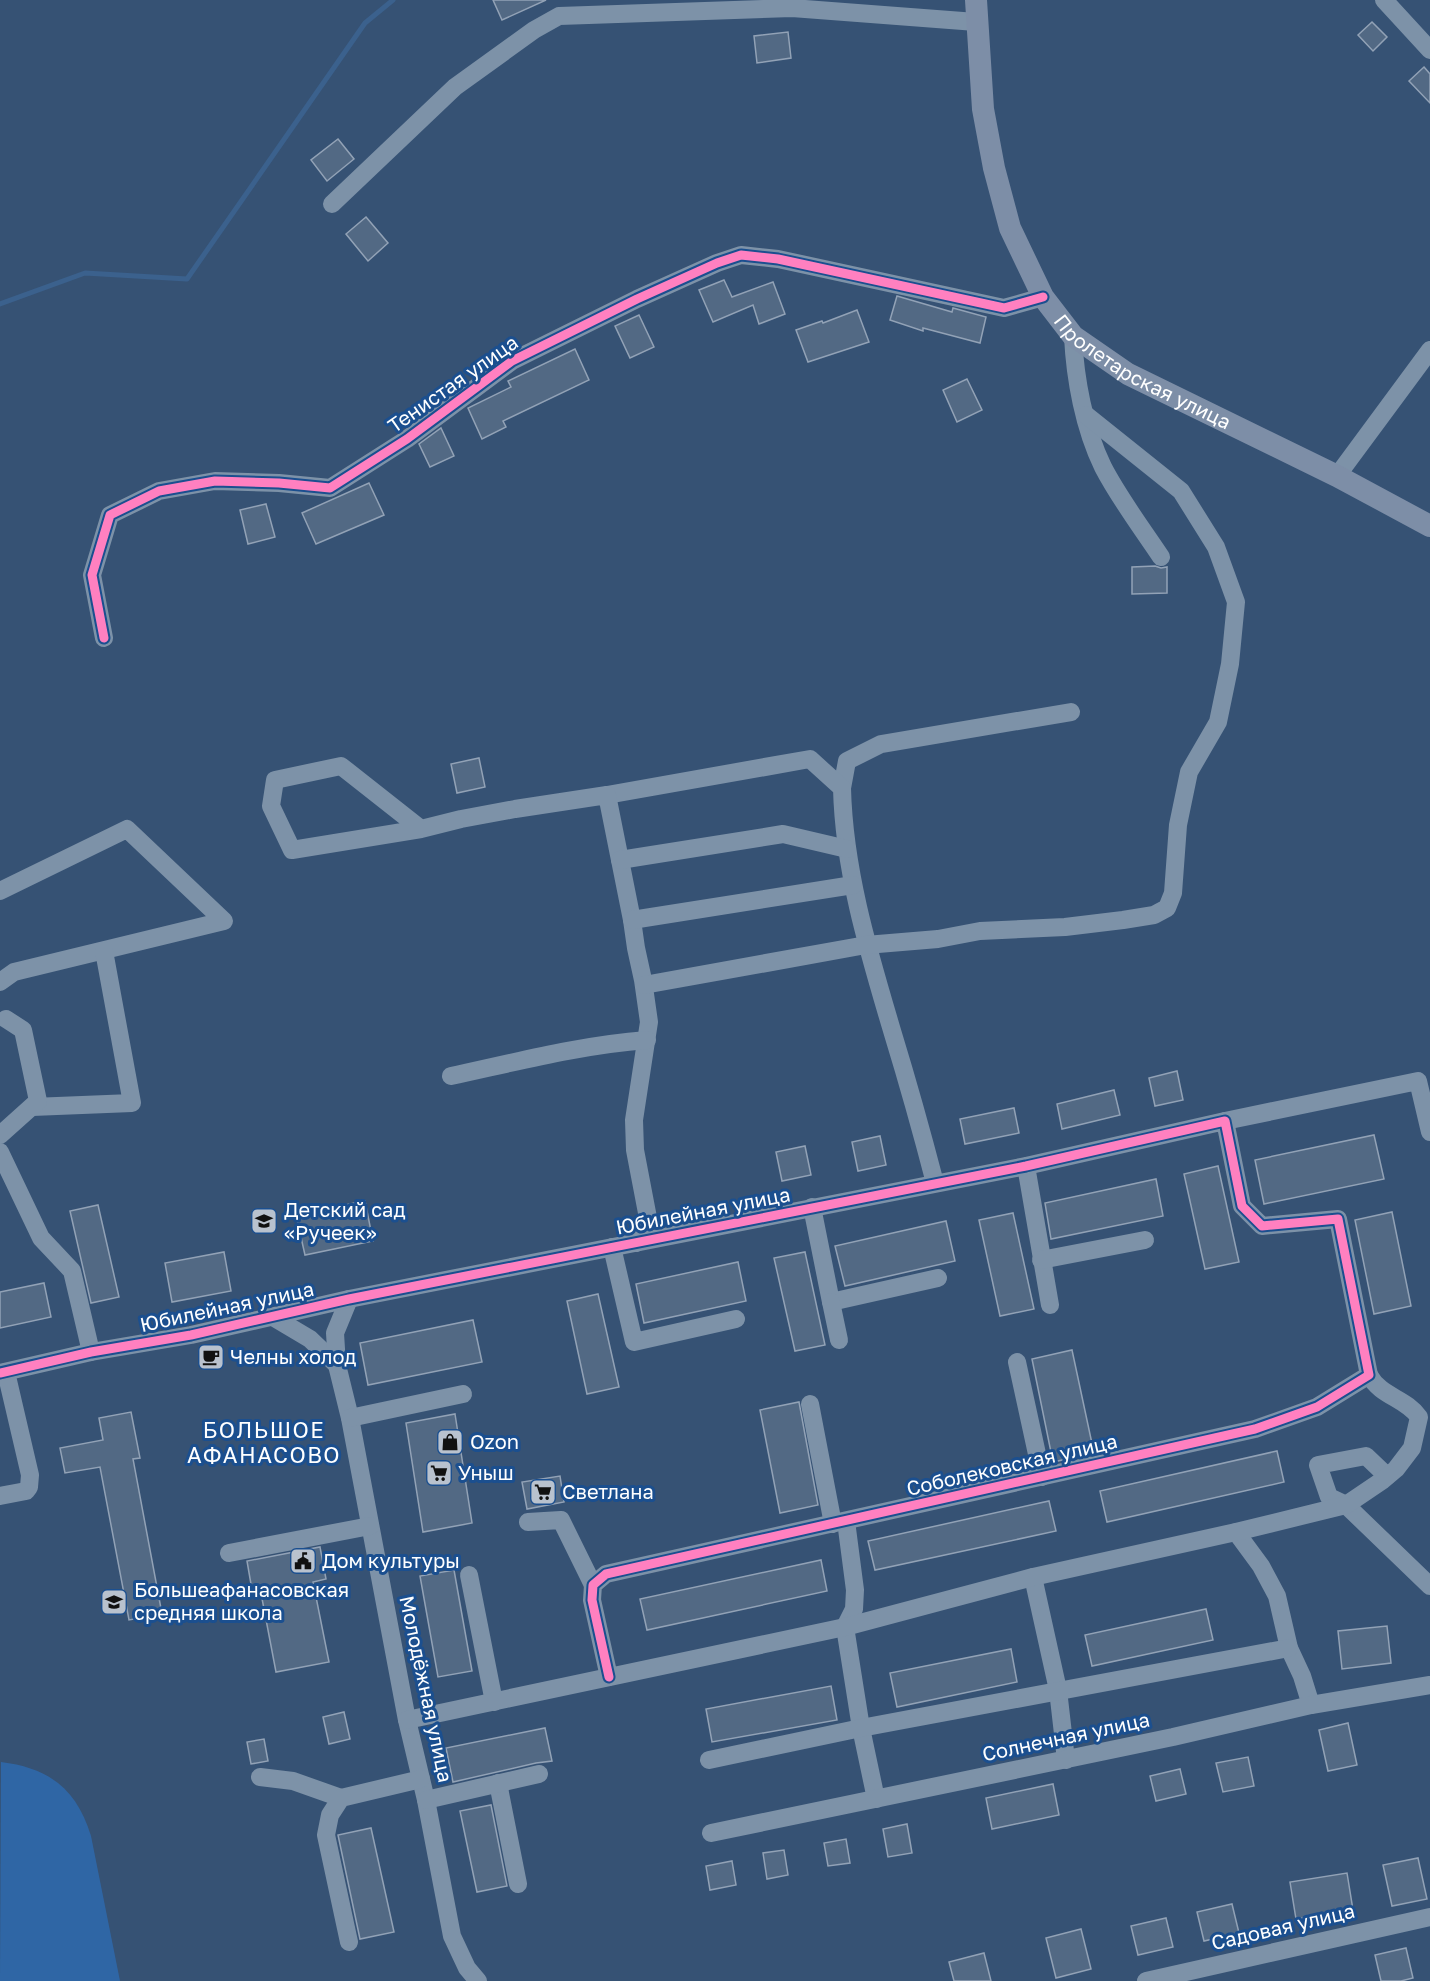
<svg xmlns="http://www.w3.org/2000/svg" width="1430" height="1981" viewBox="0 0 1430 1981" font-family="'Golos Text',sans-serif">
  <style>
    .green { fill: #2f66a5 }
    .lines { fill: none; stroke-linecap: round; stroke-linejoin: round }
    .stream { stroke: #3b618d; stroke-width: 5 }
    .building { fill: #526984; stroke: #92a2b6; stroke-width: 1.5 }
    .minor { stroke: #7d92a8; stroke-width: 18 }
    .major { stroke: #7d8ea7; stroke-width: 22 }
    .cycleway-casing { stroke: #1b4f8f; stroke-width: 13 }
    .cycleway { stroke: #ff80c0; stroke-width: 9 }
    .labels { text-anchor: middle; stroke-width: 6; stroke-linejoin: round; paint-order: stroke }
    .street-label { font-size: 20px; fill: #fff; stroke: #1b4f8f }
    .poi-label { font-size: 20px; fill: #fff; stroke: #1b4f8f; text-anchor: start }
    .quarter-label { font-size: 22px; letter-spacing: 1.5px; fill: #fff; stroke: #1b4f8f }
  </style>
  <rect width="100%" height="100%" fill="#365274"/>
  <path class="green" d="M1,1762C50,1768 77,1790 91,1836L120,1981H0Z"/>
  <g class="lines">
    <polyline class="stream" points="0,304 85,273 187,279 365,23 393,0"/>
  </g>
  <g class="building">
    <polygon points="493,0 546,0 502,20"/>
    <polygon points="1372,22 1387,37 1373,51 1358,35"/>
    <polygon points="788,32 791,58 757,63 754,36"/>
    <polygon points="1424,67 1430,74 1430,103 1409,81"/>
    <polygon points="338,139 354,159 327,181 311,160"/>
    <polygon points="366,217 388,243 368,261 346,234"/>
    <polygon points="724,280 732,297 773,282 785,314 759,324 753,305 713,322 699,290"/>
    <polygon points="897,296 952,312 953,308 986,317 980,343 923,328 923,331 890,320"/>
    <polygon points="857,310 869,342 808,362 796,330 822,321 823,323"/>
    <polygon points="639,315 654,347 630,358 615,326"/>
    <polygon points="575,349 589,380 503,421 506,427 482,439 468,408 511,387 508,381"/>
    <polygon points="967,379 982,410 957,422 943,390"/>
    <polygon points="441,428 454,456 430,467 419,444"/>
    <polygon points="369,483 384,515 316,544 302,513"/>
    <polygon points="266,504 275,537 248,544 240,510"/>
    <polygon points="1155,566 1161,568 1167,567 1167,593 1132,594 1132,567"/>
    <polygon points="479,758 485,787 457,793 451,764"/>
    <polygon points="1177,1071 1183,1100 1155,1106 1149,1078"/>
    <polygon points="1114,1090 1120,1115 1062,1129 1057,1104"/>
    <polygon points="1014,1108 1019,1133 965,1144 960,1119"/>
    <polygon points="1374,1135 1384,1179 1264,1204 1255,1160"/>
    <polygon points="880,1136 886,1165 858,1171 852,1142"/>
    <polygon points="805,1146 811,1175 782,1181 776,1152"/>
    <polygon points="1218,1166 1239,1262 1205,1269 1184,1174"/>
    <polygon points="1156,1179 1163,1216 1051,1239 1045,1203"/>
    <polygon points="365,1201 373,1241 305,1255 296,1215"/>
    <polygon points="98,1205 119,1297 91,1303 70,1211"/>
    <polygon points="1392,1212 1411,1306 1374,1314 1355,1220"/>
    <polygon points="1013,1213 1034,1309 1000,1316 979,1220"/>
    <polygon points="946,1221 955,1261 845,1286 835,1246"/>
    <polygon points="224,1252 231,1291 172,1302 165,1263"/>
    <polygon points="805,1252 825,1345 795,1351 774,1258"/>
    <polygon points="738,1262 746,1301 644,1323 636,1284"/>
    <polygon points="44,1283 51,1317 0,1328 0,1292"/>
    <polygon points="598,1294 619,1387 587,1394 567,1301"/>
    <polygon points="473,1320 482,1362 368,1385 360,1343"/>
    <polygon points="1072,1350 1094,1453 1053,1462 1032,1359"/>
    <polygon points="799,1402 818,1505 780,1513 760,1410"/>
    <polygon points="131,1412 140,1458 133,1459 162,1614 129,1620 100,1467 65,1473 60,1448 103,1440 99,1418"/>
    <polygon points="455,1414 472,1523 423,1532 406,1423"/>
    <polygon points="1277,1451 1284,1482 1107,1522 1100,1491"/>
    <polygon points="560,1476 564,1502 527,1509 522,1482"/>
    <polygon points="1049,1501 1056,1531 875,1570 868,1541"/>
    <polygon points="320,1547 326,1579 313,1582 329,1662 276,1672 260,1588 252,1590 247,1561"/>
    <polygon points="821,1560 827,1591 647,1630 640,1599"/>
    <polygon points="454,1570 472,1671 438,1677 420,1576"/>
    <polygon points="1206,1609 1213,1640 1092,1666 1085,1635"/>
    <polygon points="1387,1626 1391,1663 1342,1669 1338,1631"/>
    <polygon points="1011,1649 1017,1682 897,1707 890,1673"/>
    <polygon points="831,1686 837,1720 712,1742 706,1709"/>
    <polygon points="344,1712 350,1739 329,1744 323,1717"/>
    <polygon points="1348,1723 1357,1765 1328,1771 1319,1730"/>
    <polygon points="545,1728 552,1761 536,1763 453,1782 446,1748"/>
    <polygon points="264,1739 268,1761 251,1764 247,1742"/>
    <polygon points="1248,1757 1254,1786 1223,1792 1216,1763"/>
    <polygon points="1180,1769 1186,1794 1156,1801 1150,1776"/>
    <polygon points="1053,1784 1059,1815 992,1829 986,1798"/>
    <polygon points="491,1805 507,1886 477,1892 460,1811"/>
    <polygon points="907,1824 912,1853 888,1857 883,1829"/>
    <polygon points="371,1828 394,1932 360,1939 338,1835"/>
    <polygon points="846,1839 850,1863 828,1866 824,1843"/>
    <polygon points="784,1850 788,1875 767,1879 763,1853"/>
    <polygon points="1418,1858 1427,1899 1392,1906 1383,1865"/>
    <polygon points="732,1861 736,1885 710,1890 706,1866"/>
    <polygon points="1347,1873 1353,1910 1296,1919 1290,1882"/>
    <polygon points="1232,1904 1239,1933 1204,1941 1197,1912"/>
    <polygon points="1166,1918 1173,1947 1138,1955 1131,1926"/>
    <polygon points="1081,1929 1091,1969 1056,1978 1046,1938"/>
    <polygon points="1406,1948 1413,1978 1401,1981 1381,1981 1375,1955"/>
    <polygon points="984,1953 991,1981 954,1981 949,1962"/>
  </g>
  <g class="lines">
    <g class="minor">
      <polyline points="1384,0 1430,50"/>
      <polyline points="332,204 455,87 534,30 559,16 792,8 976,22"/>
      <path d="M1073,336C1075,379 1084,428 1103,467C1119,498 1141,527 1161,557"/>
      <polyline points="1337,476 1430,350"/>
      <polyline points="104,638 92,575 110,515 159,491 215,481 279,483 330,488 407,439 512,361 637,299 717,263 741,255 778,259 1004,308 1043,297"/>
      <polyline points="842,788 847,761 881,744 1071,712"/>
      <path d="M607,795L810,759L842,788C844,872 869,953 893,1034C908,1083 922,1133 935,1183"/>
      <polyline points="421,829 341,766 275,780 271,806 292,850 421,829 461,819 515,809 607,795 632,920 636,948 643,980 649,1022 634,1120 635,1150 648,1218 636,1243"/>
      <polyline points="620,860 783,834 847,849"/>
      <polyline points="0,891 127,829 224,921 14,972 0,982"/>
      <polyline points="632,920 853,885"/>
      <polyline points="644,985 866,945 938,939 980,931 1065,927 1123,920 1154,915 1167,908 1173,893 1178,825 1189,772 1218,722 1230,664 1236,602 1216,547 1181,491 1086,415"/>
      <path d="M451,1076C516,1062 581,1045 647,1040"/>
      <polyline points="32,1107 132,1103 104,951"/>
      <polyline points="1225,1121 1418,1081 1430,1132"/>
      <polyline points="0,1135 38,1101 23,1030 6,1019"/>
      <polyline points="0,1152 41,1238 72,1271 91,1352"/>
      <polyline points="1026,1166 1050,1305"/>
      <polyline points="812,1207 831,1302 938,1278"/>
      <polyline points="612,1247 634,1342 736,1319"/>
      <polyline points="1041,1260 1145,1240"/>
      <polyline points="831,1302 839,1340"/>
      <polyline points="273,1317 310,1339 337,1365 350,1418 407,1720 426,1800 452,1936 467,1968 478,1981"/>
      <polyline points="1017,1362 1042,1477"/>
      <polyline points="337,1365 335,1333 349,1299"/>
      <polyline points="0,1373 91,1352 191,1335 349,1299 1026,1166 1225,1121 1242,1206 1262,1226 1338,1219 1369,1375 1317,1407 1255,1429 606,1574 593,1585 592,1600 609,1677"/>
      <polyline points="810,1404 833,1524"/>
      <polyline points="350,1418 463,1394"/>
      <polyline points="1387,1476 1366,1456 1318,1465 1329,1497 1346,1505 1430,1586"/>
      <polyline points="0,1496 26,1491 29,1487 30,1475 6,1372"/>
      <polyline points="846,1521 855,1590 854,1609 845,1627 861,1728 876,1799"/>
      <polyline points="528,1522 561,1520 593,1585"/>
      <polyline points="1236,1532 1261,1566 1277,1596 1289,1648 1302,1676 1311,1705"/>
      <polyline points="229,1553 370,1526"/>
      <polyline points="469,1575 494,1702"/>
      <polyline points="1033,1577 1058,1690 1066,1760"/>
      <path d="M407,1720L845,1627L1033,1577L1236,1532L1346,1505L1383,1480L1396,1469L1412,1448L1419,1417C1406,1398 1381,1397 1369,1375"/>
      <polyline points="709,1760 861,1728 1289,1648"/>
      <polyline points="260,1777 293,1781 341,1798"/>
      <polyline points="498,1783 518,1884"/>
      <polyline points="426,1800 539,1774"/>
      <polyline points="711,1833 1173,1737 1311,1705 1430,1685"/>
      <polyline points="349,1942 326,1835 330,1815 341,1798 421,1779"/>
      <polyline points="1146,1981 1430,1917"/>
    </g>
    <path class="major" id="s1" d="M976,0L983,109L994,168L1010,228L1043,297L1073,336L1128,374L1337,476L1430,526"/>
    <defs>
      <g id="cycleway">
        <polyline points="104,638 92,575 110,515 159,491 215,481 279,483 330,488 407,439 512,361 637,299 717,263 741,255 778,259 1004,308 1043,297"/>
        <polyline points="0,1373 91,1352 191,1335 349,1299 1026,1166 1225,1121 1242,1206 1262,1226 1338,1219 1369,1375 1317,1407 1255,1429 606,1574 593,1585 592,1600 609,1677"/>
      </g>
    </defs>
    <use href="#cycleway" class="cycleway-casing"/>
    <use href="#cycleway" class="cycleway"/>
  </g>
  <defs>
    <symbol id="school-square" viewBox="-11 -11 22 22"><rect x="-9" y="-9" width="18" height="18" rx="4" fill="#b9c2ce" stroke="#1b4f8f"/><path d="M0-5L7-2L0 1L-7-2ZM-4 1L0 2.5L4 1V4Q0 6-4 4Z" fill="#111"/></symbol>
    <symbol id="cafe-square" viewBox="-11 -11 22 22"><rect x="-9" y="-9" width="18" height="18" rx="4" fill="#b9c2ce" stroke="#1b4f8f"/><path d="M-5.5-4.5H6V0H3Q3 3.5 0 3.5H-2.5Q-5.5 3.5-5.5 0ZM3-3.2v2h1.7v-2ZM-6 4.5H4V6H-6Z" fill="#111"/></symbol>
    <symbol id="shop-square" viewBox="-11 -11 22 22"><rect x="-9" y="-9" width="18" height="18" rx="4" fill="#b9c2ce" stroke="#1b4f8f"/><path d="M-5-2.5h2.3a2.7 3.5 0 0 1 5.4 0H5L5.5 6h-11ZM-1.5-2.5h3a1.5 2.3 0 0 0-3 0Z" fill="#111"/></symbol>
    <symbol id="supermarket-square" viewBox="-11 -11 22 22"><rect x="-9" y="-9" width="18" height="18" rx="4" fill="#b9c2ce" stroke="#1b4f8f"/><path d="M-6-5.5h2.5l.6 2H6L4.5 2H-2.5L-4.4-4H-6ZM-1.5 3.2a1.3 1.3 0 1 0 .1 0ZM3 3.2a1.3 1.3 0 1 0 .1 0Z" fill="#111"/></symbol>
    <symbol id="civic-square" viewBox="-11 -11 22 22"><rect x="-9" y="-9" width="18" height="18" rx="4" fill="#b9c2ce" stroke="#1b4f8f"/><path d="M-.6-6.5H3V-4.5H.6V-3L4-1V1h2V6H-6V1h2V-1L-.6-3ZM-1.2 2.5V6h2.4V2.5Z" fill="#111"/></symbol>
  </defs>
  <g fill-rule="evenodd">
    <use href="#school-square" x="249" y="1206" width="30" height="30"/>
    <use href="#cafe-square" x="196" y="1342" width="30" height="30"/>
    <use href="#shop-square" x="435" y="1427" width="30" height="30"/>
    <use href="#supermarket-square" x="424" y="1458" width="30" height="30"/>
    <use href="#supermarket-square" x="528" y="1477" width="30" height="30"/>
    <use href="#civic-square" x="288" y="1546" width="30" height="30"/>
    <use href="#school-square" x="99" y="1587" width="30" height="30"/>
  </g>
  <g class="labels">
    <g class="street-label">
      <text dy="7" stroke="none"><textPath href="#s1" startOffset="435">Пролетарская улица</textPath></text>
      <text transform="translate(453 384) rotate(-35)" y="7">Тенистая улица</text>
      <text transform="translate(703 1211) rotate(-11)" y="7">Юбилейная улица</text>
      <text transform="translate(227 1307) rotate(-12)" y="7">Юбилейная улица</text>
      <text transform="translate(1012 1465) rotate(-13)" y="7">Соболековская улица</text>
      <text transform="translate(426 1689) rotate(78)" y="7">Молодёжная улица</text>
      <text transform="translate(1066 1737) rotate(-12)" y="7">Солнечная улица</text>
      <text transform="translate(1283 1927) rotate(-13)" y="7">Садовая улица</text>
    </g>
    <g class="poi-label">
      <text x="284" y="1217">Детский сад<tspan x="284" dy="23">«Ручеек»</tspan></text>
      <text x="230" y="1364">Челны холод</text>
      <text x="470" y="1449">Ozon</text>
      <text x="458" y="1480">Уныш</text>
      <text x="562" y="1499">Светлана</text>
      <text x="322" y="1568">Дом культуры</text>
      <text x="134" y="1597">Большеафанасовская<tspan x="134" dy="23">средняя школа</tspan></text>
    </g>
    <g class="quarter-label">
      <text x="264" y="1438">БОЛЬШОЕ<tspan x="264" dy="25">АФАНАСОВО</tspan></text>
    </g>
  </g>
</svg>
